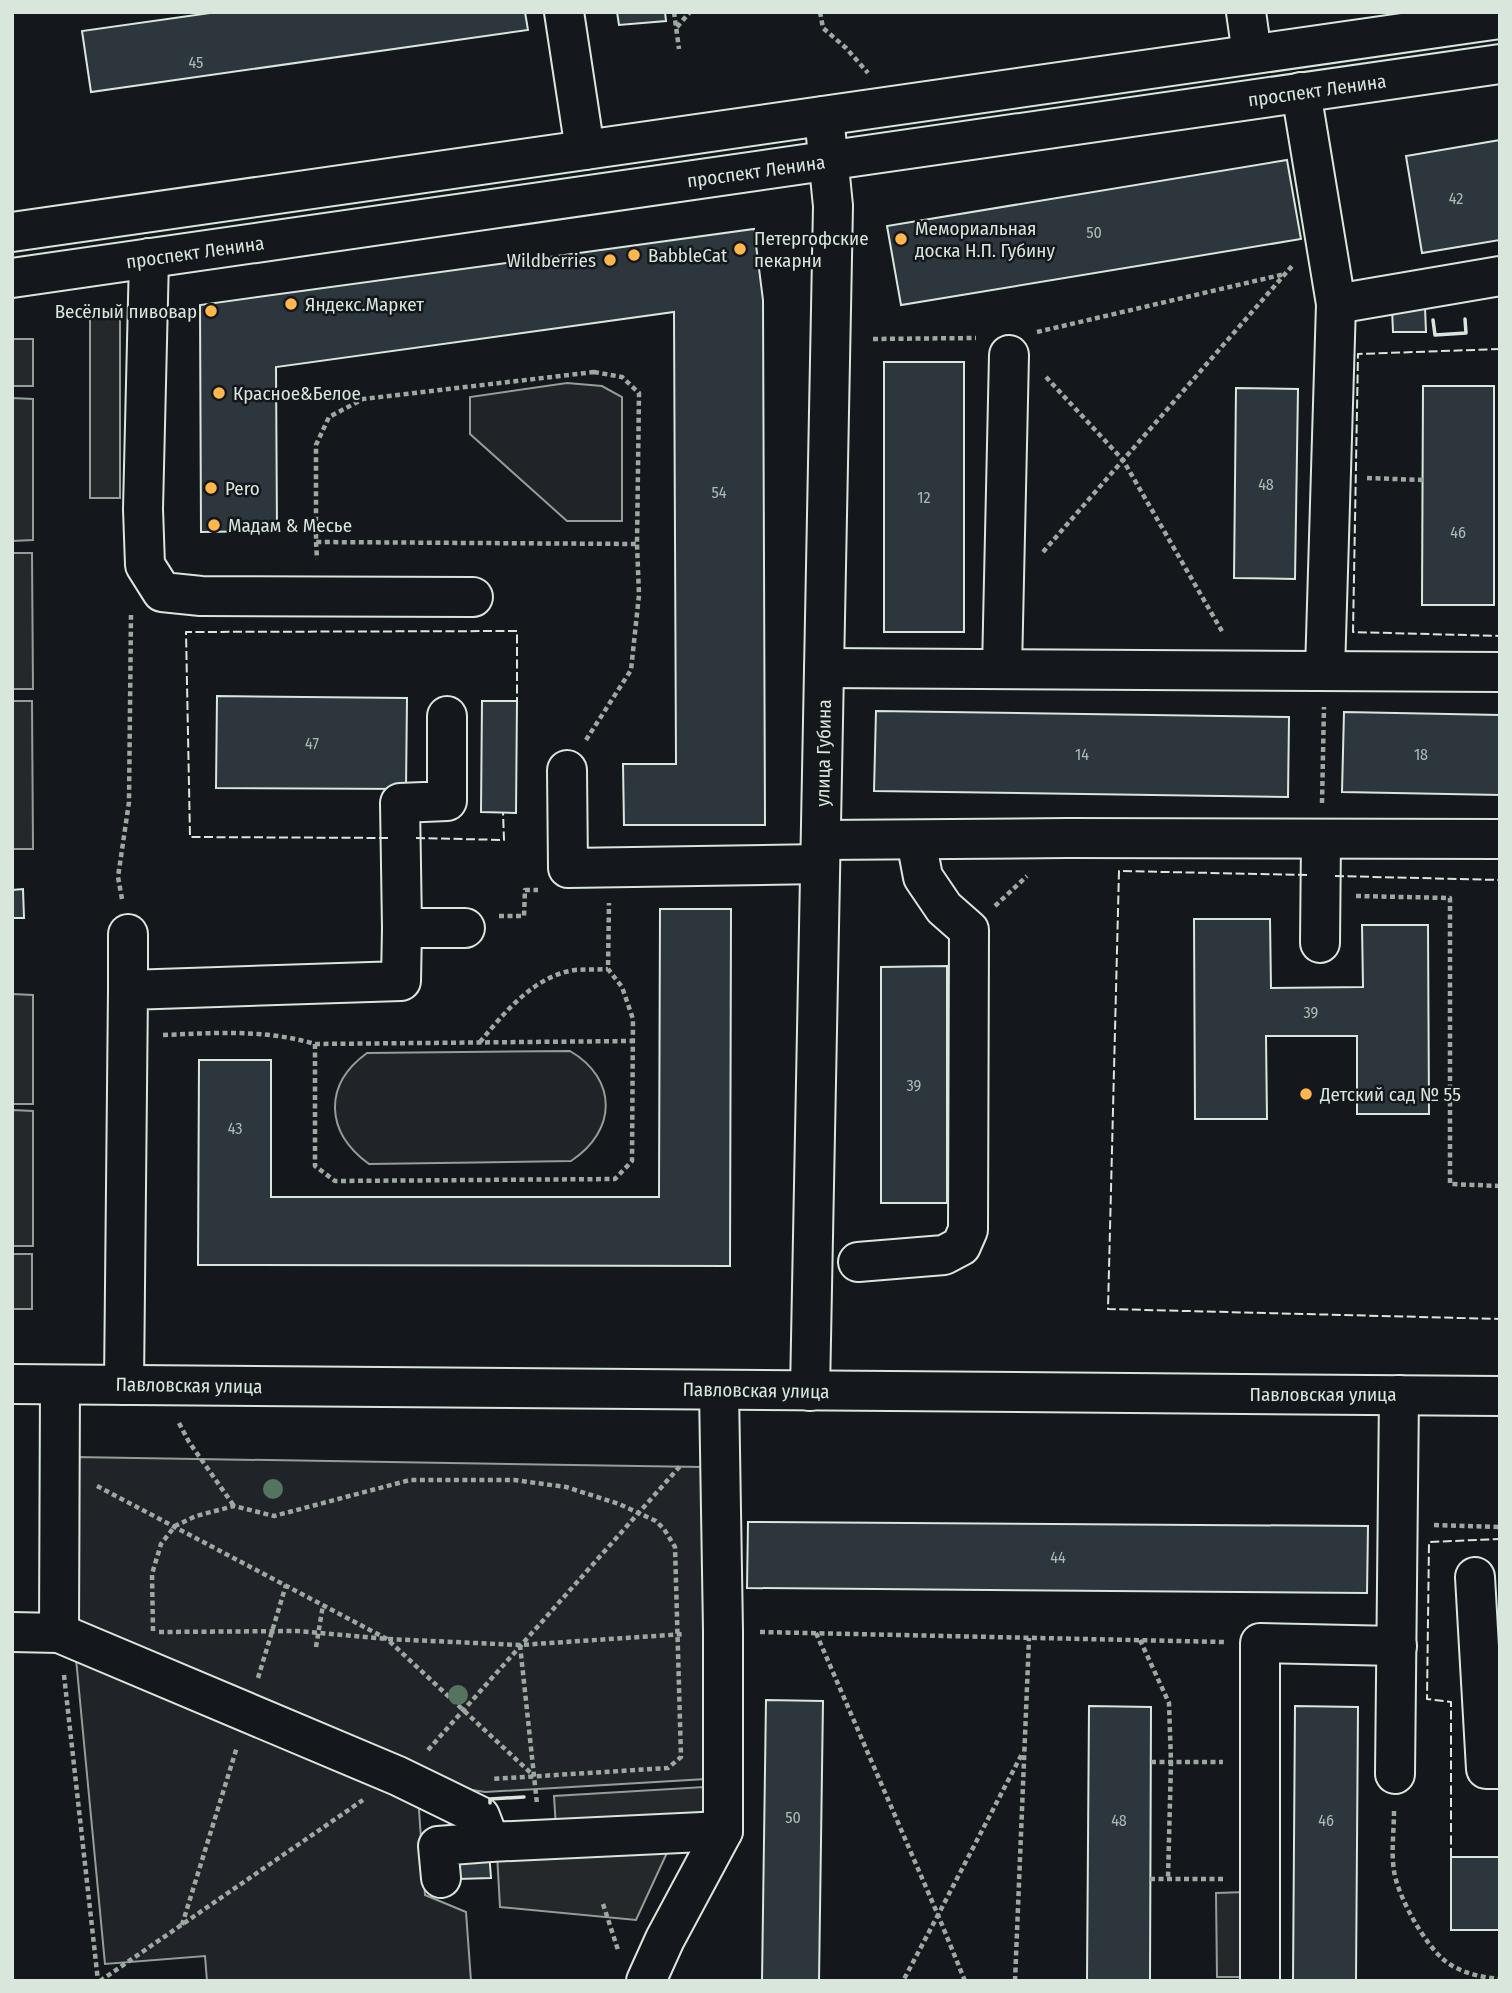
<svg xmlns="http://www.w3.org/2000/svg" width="1512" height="1993" viewBox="0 0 1512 1993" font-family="'Fira Sans Condensed',sans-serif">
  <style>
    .green { fill: #202428; stroke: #939e99; stroke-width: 2 }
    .parking { fill: #24282b; stroke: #939e99; stroke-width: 2 }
    .building { fill: #2c363c; stroke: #d8e6dc; stroke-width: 2 }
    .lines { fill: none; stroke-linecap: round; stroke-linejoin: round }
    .minor-casing { stroke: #d8e6dc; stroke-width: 42 }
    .major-casing { stroke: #d8e6dc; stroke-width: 42 }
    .path { stroke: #9da8a2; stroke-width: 4.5; stroke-dasharray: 5 3.5; stroke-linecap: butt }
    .minor { stroke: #14181c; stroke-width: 38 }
    .major { stroke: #14181c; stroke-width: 38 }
    .fence { stroke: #d8e6dc; stroke-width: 2; stroke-dasharray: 9 3.5; stroke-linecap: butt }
    .wall { stroke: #d8e6dc; stroke-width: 3.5 }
    .tree { fill: #55745f }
    .poi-dot { fill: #ffb74d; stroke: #14181c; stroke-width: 2.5 }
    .labels { text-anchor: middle; stroke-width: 5; stroke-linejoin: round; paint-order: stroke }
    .number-label { font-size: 16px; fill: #adbab4 }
    .street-label { font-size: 19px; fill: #d8e6dc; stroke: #14181c }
    .poi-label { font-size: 19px; fill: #d8e6dc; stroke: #14181c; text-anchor: start }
  </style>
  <rect width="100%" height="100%" fill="#14181c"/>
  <g class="green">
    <polygon points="567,383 602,386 622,397 622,521 567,521 470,434 470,397"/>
    <path d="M570,1051C618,1079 617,1131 571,1161L369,1164C325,1132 323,1085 367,1053Z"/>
    <polygon points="75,1457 703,1467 706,1779 485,1792 435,1784 419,1810 425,1895 466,1912 471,1981 207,1981 205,1956 105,1964 75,1648 78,1623"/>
  </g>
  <g class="parking">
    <rect x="90" y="312" width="30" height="186"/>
    <rect x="12" y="339" width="21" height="47"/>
    <polygon points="12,398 33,399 33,540 12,541"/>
    <polygon points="12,553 32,553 33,689 12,689"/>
    <polygon points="12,701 32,701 33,849 12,849"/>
    <polygon points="12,994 33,995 33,1104 12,1104"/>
    <polygon points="12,1110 33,1111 33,1246 12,1246"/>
    <rect x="12" y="1254" width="20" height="55"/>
    <polygon points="704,1787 707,1843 671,1844 636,1920 500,1907 497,1854 556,1828 554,1796"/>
    <polygon points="1247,1892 1249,1977 1217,1977 1216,1893"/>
  </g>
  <g class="building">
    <polygon points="217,12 525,12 528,30 91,92 82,31"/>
    <polygon points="617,12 665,12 666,21 619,25"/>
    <polygon points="1500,140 1500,240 1422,253 1406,156"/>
    <polygon points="1287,160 1301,239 901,305 887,226"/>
    <polygon points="754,229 763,300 765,825 624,825 623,764 676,764 674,312 276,367 277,531 201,532 200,305"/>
    <polygon points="1425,307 1426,332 1393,332 1392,309"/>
    <rect x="884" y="362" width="80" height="270"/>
    <polygon points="1423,386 1494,386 1494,605 1422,605"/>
    <polygon points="1236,388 1298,389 1295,579 1234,578"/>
    <polygon points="217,696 407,698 406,789 216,788"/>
    <polygon points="482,701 517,701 516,813 481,812"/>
    <polygon points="876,711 1289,717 1288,797 874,791"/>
    <polygon points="1344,712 1500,715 1500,795 1342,792"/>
    <polygon points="23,889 24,918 12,918 12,890"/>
    <polygon points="660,909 731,909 730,1266 198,1265 199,1060 271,1060 271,1197 659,1197"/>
    <polygon points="1194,919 1270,919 1271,988 1363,987 1362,925 1428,925 1429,1114 1357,1114 1357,1036 1266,1036 1267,1119 1195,1119"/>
    <polygon points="947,966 947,1203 881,1203 881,967"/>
    <polygon points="748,1522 1368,1526 1367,1593 747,1588"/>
    <polygon points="766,1700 823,1701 819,1981 762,1981"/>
    <polygon points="1089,1706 1151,1707 1150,1981 1087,1981"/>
    <polygon points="1295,1706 1358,1707 1356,1981 1293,1981"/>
    <polygon points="489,1852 491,1878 458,1879 456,1854"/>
    <rect x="1451" y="1857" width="49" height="73"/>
  </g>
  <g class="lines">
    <defs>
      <g id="minor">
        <polyline points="564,12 585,150"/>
        <polyline points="1246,12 1252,54"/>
        <polyline points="1301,92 1336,304 1325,671"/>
        <polyline points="149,258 143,509 145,565 162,592 201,596 473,597"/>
        <polyline points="1336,304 1500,276"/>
        <polyline points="824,668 1500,672"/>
        <polyline points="1002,669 1009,355"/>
        <polyline points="567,770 568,868 820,864"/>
        <polyline points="821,840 1068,838 1500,839"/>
        <polyline points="402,928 400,803 447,801 447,716"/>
        <polyline points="128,934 128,990"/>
        <polyline points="1320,943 1321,839"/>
        <polyline points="858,1262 944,1255 961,1246 968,1230 969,930 944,908 923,877 916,840"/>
        <polyline points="12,1384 1500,1396"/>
        <polyline points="124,1385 128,990 401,981 402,928 465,928"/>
        <polyline points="810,1391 833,206 824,116"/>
        <polyline points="1475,1577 1486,1769 1500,1769"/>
        <polyline points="12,1632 59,1633 60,1385"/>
        <polyline points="59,1633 398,1776 480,1816 490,1842"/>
        <polyline points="1395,1774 1399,1395"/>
        <polyline points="441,1878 438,1846 490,1842 723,1831"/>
        <polyline points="646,1981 665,1939 723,1831 723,1631 719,1390"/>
        <polyline points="1260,1981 1260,1643 1397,1646"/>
      </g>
      <g id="major">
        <polyline points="12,232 1500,19"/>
        <polyline points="12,278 1500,64"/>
      </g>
    </defs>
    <use href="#minor" class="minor-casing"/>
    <use href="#major" class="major-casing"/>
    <g class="path">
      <polyline points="674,12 679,49"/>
      <polyline points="820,12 823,28 846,48 868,73"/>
      <polyline points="677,27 690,12"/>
      <polyline points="1037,332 1285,274"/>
      <polyline points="873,339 976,338"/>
      <polygon points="594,372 622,377 639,393 637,544 316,542 316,445 329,417 363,399"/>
      <polyline points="1046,377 1123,460 1223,633"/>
      <polyline points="1367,478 1423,480"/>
      <polyline points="316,542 317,559"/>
      <polyline points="1043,552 1292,266"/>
      <polyline points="586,740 631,670 639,595 637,544"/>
      <polyline points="1322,803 1324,707"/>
      <polyline points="1356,896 1450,898 1450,1184 1500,1186"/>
      <polyline points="122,899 118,877 129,802 131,615"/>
      <polyline points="995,906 1027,876"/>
      <polyline points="499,916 524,916 525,890 538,890"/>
      <path d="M163,1035C215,1033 265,1029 315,1044V1166L335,1181L615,1179L632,1161L633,1019L622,987L608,969L609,903"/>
      <path d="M480,1042C505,1012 534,976 575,970C586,969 597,970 608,969"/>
      <polyline points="315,1044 633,1041"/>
      <polyline points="179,1423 189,1442 234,1506"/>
      <polyline points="97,1486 387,1639 534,1776"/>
      <polyline points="1434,1525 1500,1527"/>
      <polyline points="153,1631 152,1574 161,1544 175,1526 196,1516 234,1506 274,1516 410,1480 514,1480 566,1487 619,1504 656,1521 664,1529 675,1547 681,1757 668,1768 492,1779"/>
      <polyline points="159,1632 297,1631 387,1639 520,1645 685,1634"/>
      <polyline points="760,1632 1224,1642"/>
      <polyline points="816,1633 938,1915 903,1981"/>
      <polyline points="1140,1640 1169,1703 1171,1762 1168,1879"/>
      <polyline points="520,1645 537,1804"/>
      <polyline points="316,1647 323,1605"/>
      <polyline points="64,1675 98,1981"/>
      <polyline points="258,1678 286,1585"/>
      <polyline points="428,1750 682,1464"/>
      <polyline points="1151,1762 1223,1762"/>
      <path d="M1394,1811C1394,1831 1391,1852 1394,1871C1398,1897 1424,1943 1444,1960C1460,1973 1480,1977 1500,1979"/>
      <polyline points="1150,1879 1223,1879"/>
      <polyline points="603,1904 618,1950"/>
      <polyline points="182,1925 237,1747"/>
      <polyline points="100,1981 363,1800"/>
      <polyline points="965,1981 938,1915 1023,1752"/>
      <polyline points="1015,1981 1029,1638"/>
    </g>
    <use href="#minor" class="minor"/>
    <use href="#major" class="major"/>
    <g class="fence">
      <polyline points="1500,349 1358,354 1353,632 1500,636"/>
      <polyline points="388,838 190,837 186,632 517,631 517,701"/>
      <polyline points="416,838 504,840 503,812"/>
      <polyline points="1307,875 1119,871 1108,1309 1500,1319"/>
      <polyline points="1335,876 1500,880"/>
      <polyline points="1451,1857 1451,1702 1427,1699 1429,1542 1500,1539"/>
    </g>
    <g class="wall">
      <polyline points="1433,320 1435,335 1466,333 1465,319"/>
      <polyline points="490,1803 490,1799 524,1797"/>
    </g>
  </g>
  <g class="tree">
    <circle cx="273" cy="1489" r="10"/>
    <circle cx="458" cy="1695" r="10"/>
  </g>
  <g class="poi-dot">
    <circle cx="901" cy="239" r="7"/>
    <circle cx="740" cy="249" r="7"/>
    <circle cx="634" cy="255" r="7"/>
    <circle cx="610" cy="260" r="7"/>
    <circle cx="291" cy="304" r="7"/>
    <circle cx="211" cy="311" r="7"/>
    <circle cx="219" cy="393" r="7"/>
    <circle cx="211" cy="488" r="7"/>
    <circle cx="214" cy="525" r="7"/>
    <circle cx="1306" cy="1094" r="7"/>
  </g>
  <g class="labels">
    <g class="number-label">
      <text x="196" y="68">45</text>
      <text x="1456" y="204">42</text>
      <text x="1094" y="238">50</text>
      <text x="1266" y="490">48</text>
      <text x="719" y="498">54</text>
      <text x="924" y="503">12</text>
      <text x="1458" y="538">46</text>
      <text x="312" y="749">47</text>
      <text x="1082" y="760">14</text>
      <text x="1421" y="760">18</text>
      <text x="1311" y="1018">39</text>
      <text x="914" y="1091">39</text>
      <text x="235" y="1134">43</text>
      <text x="1058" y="1563">44</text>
      <text x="793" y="1823">50</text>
      <text x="1119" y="1826">48</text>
      <text x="1326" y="1826">46</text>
    </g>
    <g class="street-label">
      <text transform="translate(1317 90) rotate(-8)" y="7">проспект Ленина</text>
      <text transform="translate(756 171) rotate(-8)" y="7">проспект Ленина</text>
      <text transform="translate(195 252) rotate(-8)" y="7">проспект Ленина</text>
      <text transform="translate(823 753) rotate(-89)" y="7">улица Губина</text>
      <text transform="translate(189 1385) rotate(1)" y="7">Павловская улица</text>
      <text transform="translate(756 1390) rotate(1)" y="7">Павловская улица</text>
      <text x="1323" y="1401">Павловская улица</text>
    </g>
    <g class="poi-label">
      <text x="915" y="235">Мемориальная<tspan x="915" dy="22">доска Н.П. Губину</tspan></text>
      <text x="754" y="245">Петергофские<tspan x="754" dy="22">пекарни</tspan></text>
      <text x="648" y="262">BabbleCat</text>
      <text x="596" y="267" text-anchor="end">Wildberries</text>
      <text x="305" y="311">Яндекс.Маркет</text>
      <text x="197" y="318" text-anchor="end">Весёлый пивовар</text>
      <text x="233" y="400">Красное&amp;Белое</text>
      <text x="225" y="495">Pero</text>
      <text x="228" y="532">Мадам &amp; Месье</text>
      <text x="1320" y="1101">Детский сад № 55</text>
    </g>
  </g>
  <rect width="1512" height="1993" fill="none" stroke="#d8e6dc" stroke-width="28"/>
</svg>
